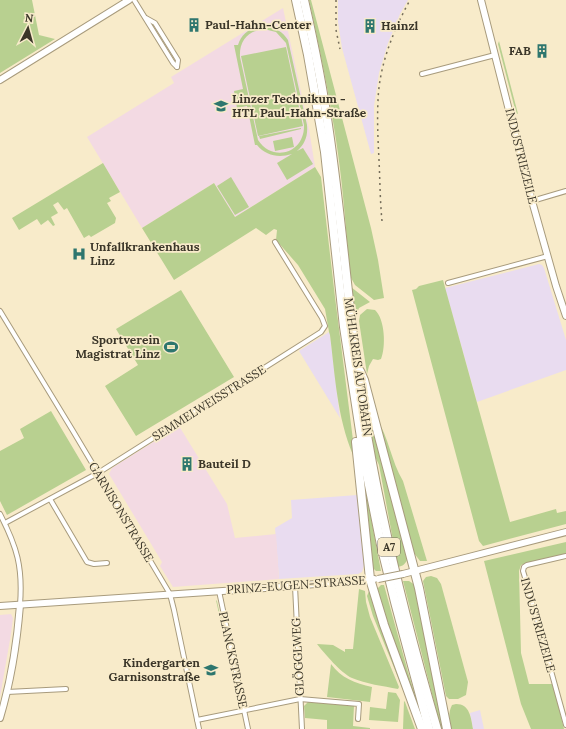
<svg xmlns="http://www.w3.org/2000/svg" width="566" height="729" viewBox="0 0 566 729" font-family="Lora,serif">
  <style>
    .industrial { fill: #e9dcf0 }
    .education { fill: #f3dae3 }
    .green { fill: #b8d090; fill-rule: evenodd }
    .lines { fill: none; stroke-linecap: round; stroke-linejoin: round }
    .street-casing { stroke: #a89b7d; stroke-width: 6 }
    .secondary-casing { stroke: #a89b7d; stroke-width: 8 }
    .highway-casing { stroke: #a89b7d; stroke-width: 10 }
    .street { stroke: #fff; stroke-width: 4 }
    .secondary { stroke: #fff; stroke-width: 6 }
    .highway { stroke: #fff; stroke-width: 8 }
    .rail { stroke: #756d5a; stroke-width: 1.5; stroke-dasharray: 2 4; stroke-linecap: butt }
    .secondary-bridge-casing { stroke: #a89b7d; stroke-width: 8; stroke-linecap: butt }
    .secondary-bridge { stroke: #fff; stroke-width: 6 }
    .labels { text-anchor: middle; stroke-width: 3.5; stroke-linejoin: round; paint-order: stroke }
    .shield { fill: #f8ebca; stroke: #746c59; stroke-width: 1 }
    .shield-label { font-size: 11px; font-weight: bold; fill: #3b3629 }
    .poi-label { font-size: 12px; font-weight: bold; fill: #3b3629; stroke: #f8ebca; text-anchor: start }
    .street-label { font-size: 12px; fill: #3b3629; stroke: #f8ebca }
  </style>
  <rect width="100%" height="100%" fill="#f8ebca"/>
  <g class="industrial">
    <polygon points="338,0 408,0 400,14 388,43 379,73 374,106 374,153 371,154 342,48 338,22"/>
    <polygon points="539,264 542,265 544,268 566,340 566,370 477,402 445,288"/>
    <polygon points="329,332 330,335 340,418 299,351"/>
    <polygon points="357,495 364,565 362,572 358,574 279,579 275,528 292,518 291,500"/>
    <polygon points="480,710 484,729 473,729 470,713"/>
  </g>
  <g class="education">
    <polygon points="283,8 309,129 315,167 235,217 214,183 142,228 87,137 174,83 171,77"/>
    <polygon points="179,426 227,504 235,538 276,534 279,579 173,587 160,566 162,562 109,474 112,468"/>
    <polygon points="11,614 13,618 11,634 0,697 0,615"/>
  </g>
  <g class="green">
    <polygon points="0,0 32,0 39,35 55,39 0,73"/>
    <path d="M309,0H311L371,228L378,260L384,298L374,300L355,285L350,276C346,230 343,185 336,140C329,93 319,46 309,0Z"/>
    <path d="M265,26C275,27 283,32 288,40L307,125C308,136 305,144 297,151L303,148L313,164L287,180L277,163L292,154C279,158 266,156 257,145H255L247,106L237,108L234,91L243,89L234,45H238C242,32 252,27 265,26ZM264,29L276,32L286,43L304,125C305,153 273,163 258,140L240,57C239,41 248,31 264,29Z"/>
    <polygon points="499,41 518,114 516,113 498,44"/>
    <polygon points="286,47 303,126 258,136 241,56"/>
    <polygon points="301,128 301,129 260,139 259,136"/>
    <polygon points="292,137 294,147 275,151 273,141"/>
    <polygon points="103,163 120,192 109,198 111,201 107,203 116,218 115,223 91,237 89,235 84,238 67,208 64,210 58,202 53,205 58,213 51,217 55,225 53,226 48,220 41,225 37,219 19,230 12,218"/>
    <path d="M315,167L321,177L335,297L354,448L353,455C337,417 335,375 330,335L329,332L325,309L298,265L276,240L277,230L274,229L266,235L256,228L174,280L142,228L214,183L235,217Z"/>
    <polygon points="231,177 249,207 235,215 217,186"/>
    <polygon points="443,280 510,522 556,509 557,513 566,511 566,524 483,546 479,541 412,290 416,289 419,286"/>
    <polygon points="351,287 370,302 359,308 356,315"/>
    <polygon points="181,290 234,377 136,436 105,386 138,365 116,329"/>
    <path d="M367,309L375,310C385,319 386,347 381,359L378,360L373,359L369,366L367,374L359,321L360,315Z"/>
    <path d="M365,394L407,560C405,564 403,566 398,567L379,465L372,450Z"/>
    <polygon points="51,411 86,470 7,515 0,501 0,451 24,438 20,429"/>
    <path d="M376,418C389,437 391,461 403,481L427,561H420L414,553Z"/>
    <polygon points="361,460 367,490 367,497 381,571 376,571 373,568"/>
    <polygon points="566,542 566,554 524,564 521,565 519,571 521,653 529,684 553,684 564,729 531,729 521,704 484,561"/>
    <polygon points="431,576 437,578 441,584 468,682 466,695 458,699 449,699 446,696 423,581 426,577"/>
    <polygon points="403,581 409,581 415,585 444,729 441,729"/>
    <polygon points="381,585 384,585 408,672 425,727 397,652 377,589"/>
    <path d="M359,589L365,591L366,602L370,617L399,687L398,689C383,686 366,684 352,678C341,673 325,654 317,644L333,645L345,652V649H353Z"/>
    <polygon points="369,591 419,729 373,616 367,596"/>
    <polygon points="216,600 217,601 240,707 239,707"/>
    <path d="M331,664C341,678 355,683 372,687L370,702L327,697Z"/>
    <polygon points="388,692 396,693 400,700 398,722 369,720 370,707 386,709"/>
    <polygon points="404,701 405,702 415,729 403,729"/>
    <polygon points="308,702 354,706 353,726 370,728 370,729 327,729 327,720 305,718 304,706"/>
    <path d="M456,704C470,704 471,718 473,729H451C449,720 448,713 452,705Z"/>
  </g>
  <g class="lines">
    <defs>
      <g id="street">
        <polyline points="134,0 173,63 177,67"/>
        <polyline points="146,18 155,23 178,60 177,67"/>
        <polyline points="422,74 495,55"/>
        <polyline points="532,201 566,191"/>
        <polyline points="448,283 548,256"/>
        <polyline points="0,311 73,431 170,594 174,610 199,729"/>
        <polyline points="50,499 87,562 94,564 107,563"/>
        <path d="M0,514C17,547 23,567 20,605"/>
        <polyline points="5,523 98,473 321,332 325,326 322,318 275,242"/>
        <polyline points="566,556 527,565 524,567 523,571 527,584 566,725"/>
        <polyline points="295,586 302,729"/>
        <polyline points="219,591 248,729"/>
        <polyline points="7,692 66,689"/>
        <polyline points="197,720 300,699 359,704 358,719"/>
      </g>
      <g id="secondary">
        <polyline points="481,0 532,201 556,286 566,316"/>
        <polyline points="0,80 129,0"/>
        <polyline points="403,574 566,532"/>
        <polyline points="0,606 281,587 374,579"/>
        <path d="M0,718C11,681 17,643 20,605"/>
      </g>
      <g id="highway">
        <polyline points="296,0 308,55 325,152 344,327 366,470 381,545 395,602 429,729"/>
        <path d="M304,0C314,44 323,88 329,132C343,227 349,322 364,417C381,523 407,626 437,729"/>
        <polyline points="360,371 364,380 419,588 447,729"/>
        <polyline points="356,442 370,579 384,625 422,729"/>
      </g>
    </defs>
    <use href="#street" class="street-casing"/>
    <use href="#secondary" class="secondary-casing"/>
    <use href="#highway" class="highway-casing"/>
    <use href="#street" class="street"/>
    <use href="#secondary" class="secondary"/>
    <use href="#highway" class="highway"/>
    <g class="rail">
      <polyline points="336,0 336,30 340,49"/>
      <path d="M382,221C380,201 380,180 379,160C378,140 377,121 378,101C379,66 393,31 410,0"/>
    </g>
    <defs>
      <polyline id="secondary-bridge" points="378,579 403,574"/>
    </defs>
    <use href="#secondary-bridge" class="secondary-bridge-casing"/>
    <use href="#secondary-bridge" class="secondary-bridge"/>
  </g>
  <defs>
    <symbol id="building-bare" viewBox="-9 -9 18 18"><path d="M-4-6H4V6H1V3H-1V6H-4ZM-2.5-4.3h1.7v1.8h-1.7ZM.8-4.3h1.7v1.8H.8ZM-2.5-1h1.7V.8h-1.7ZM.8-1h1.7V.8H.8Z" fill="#2e766e" stroke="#f8ebca" stroke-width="2.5" paint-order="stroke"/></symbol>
    <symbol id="school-bare" viewBox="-9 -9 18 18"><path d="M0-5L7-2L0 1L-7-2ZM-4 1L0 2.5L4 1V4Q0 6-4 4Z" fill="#2e766e" stroke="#f8ebca" stroke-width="2.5" paint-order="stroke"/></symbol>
    <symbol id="hospital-bare" viewBox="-9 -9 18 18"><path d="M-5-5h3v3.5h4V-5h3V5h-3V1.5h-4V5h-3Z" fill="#2e766e" stroke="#f8ebca" stroke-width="2.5" paint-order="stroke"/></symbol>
    <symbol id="stadium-bare" viewBox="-9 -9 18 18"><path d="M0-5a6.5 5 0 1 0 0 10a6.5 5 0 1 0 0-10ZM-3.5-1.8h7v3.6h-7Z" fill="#2e766e" stroke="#f8ebca" stroke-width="2.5" paint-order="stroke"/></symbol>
  </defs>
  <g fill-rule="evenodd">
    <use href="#building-bare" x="184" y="15" width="20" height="20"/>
    <use href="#building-bare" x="360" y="16" width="20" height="20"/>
    <use href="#building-bare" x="532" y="41" width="20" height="20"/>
    <use href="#school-bare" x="211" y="96" width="20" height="20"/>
    <use href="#hospital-bare" x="69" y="244" width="20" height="20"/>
    <use href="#stadium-bare" x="161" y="337" width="20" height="20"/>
    <use href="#building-bare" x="177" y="454" width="20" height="20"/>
    <use href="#school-bare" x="201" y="660" width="20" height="20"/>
  </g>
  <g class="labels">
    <rect class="shield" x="378" y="538" width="22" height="18" rx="3"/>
    <g class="shield-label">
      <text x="389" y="551">A7</text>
    </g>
    <g class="poi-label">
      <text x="205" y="29">Paul-Hahn-Center</text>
      <text x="381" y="30">Hainzl</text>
      <text x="531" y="55" text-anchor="end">FAB</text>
      <text x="232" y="103">Linzer Technikum -<tspan x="232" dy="14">HTL Paul-Hahn-Straße</tspan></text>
      <text x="90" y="251">Unfallkrankenhaus<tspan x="90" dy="14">Linz</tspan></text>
      <text x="160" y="344" text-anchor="end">Sportverein<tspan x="160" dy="14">Magistrat Linz</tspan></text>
      <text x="198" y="468">Bauteil D</text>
      <text x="200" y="667" text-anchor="end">Kindergarten<tspan x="200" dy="14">Garnisonstraße</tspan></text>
    </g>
    <g class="street-label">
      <text transform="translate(521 156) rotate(76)" y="4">INDUSTRIEZEILE</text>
      <text transform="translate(358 367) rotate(82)" y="4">MÜHLKREIS AUTOBAHN</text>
      <text transform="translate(209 403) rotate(-32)" y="4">SEMMELWEISSTRASSE</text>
      <text transform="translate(121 512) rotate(59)" y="4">GARNISONSTRASSE</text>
      <text transform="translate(296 585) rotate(-4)" y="4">PRINZ-EUGEN-STRASSE</text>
      <text transform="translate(538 625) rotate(74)" y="4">INDUSTRIEZEILE</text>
      <text transform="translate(298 657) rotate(-93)" y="4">GLÖGGLWEG</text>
      <text transform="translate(233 660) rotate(78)" y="4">PLANCKSTRASSE</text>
    </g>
  </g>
  <g transform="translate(28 28) rotate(6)" stroke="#f8ebca" stroke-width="3" paint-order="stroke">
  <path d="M0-3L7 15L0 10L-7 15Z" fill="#3b3629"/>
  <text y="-6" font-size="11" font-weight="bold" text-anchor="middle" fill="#3b3629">N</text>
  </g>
</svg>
